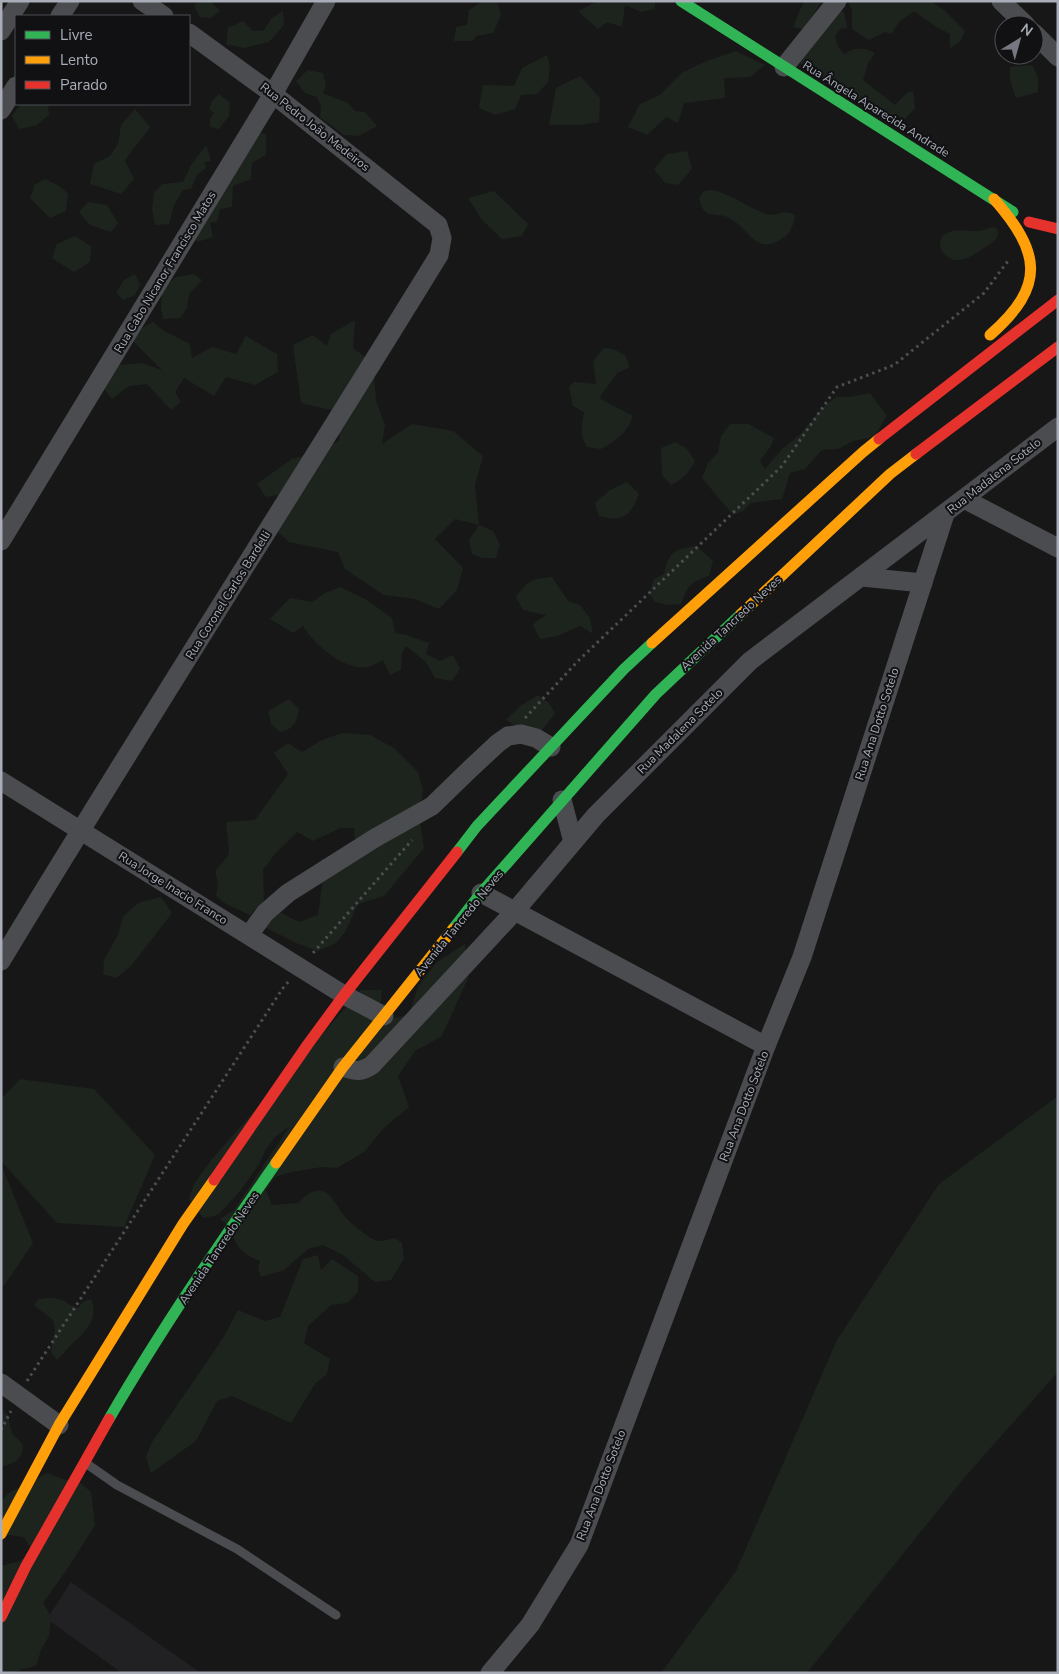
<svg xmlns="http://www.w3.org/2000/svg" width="1059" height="1674" viewBox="0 0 1059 1674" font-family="'Nunito Sans',sans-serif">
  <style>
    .built { fill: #212123 }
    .green { fill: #1d241e }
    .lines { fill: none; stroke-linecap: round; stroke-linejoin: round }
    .path { stroke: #4d4e52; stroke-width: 3; stroke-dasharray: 2.5 4; stroke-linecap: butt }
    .lane { stroke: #4b4c50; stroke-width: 9 }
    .street { stroke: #4b4c50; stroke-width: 19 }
    .fast { stroke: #30b455; stroke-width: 11 }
    .slow { stroke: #ff9f0a; stroke-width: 11 }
    .jam { stroke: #e5322d; stroke-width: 11 }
    .labels { text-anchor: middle; stroke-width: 4; stroke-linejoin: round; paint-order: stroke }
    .street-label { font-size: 12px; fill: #a8adb8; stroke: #111113 }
  </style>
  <rect width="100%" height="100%" fill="#171717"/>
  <polygon class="built" points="71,1582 201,1673 122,1673 47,1619"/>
  <g class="green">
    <polygon points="198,1 210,1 220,11 211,18 200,17 194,5"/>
    <polygon points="483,1 495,1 498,4 501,16 493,33 476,36 473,41 454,41 456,27 467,25 469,10"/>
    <polygon points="598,1 655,1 655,9 641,12 625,5 622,27 607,22 598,29 578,11"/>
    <polygon points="809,1 821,1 814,14 803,29 793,27 803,3"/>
    <polygon points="849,1 931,1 945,11 965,31 960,42 950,48 950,34 935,26 914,11 900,21 891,34 885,32 869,40 852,29 852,10 848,2"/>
    <path d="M834,8L844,12L847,28L840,29L835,36L838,46L844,54C857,47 861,47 875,53L868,63L863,80L895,105L908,92L913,91L915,108L905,119L894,114L886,120L796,60Z"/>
    <polygon points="283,11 284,25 269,42 244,48 226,44 228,28 243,21 253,31 264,30 271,19"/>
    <polygon points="736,51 765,65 750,77 724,78 725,98 684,103 678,123 666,117 647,135 628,127 640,104 660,95 683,72 707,61"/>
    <polygon points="547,55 550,67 548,82 537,94 521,95 515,109 495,115 479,108 483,85 514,86 522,68"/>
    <polygon points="1032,65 1038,77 1038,92 1016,98 1010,80 1010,67"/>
    <polygon points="308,70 323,73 326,86 323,93 348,103 355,111 365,112 377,126 359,136 344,135 320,117 321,106 317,97 305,93 296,81"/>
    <polygon points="580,76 600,98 599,122 581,125 549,125 556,88"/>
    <polygon points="219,94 230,103 229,116 219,129 210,127 210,119 214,113 209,109 212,101"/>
    <polygon points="21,104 48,104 49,115 37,125 19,129 12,116"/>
    <path d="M135,109L150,127C143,139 132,148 125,161L134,179L121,194L90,184L94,164L110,156L118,144L121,125Z"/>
    <polygon points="246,129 266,134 266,155 252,163 251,179 233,186 232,207 220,209 217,222 210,222 213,237 197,242 186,227"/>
    <polygon points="206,145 211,161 204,162 206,168 197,175 191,189 183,190 174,205 169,224 155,225 152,209 154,192 163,184 183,182 191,165"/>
    <polygon points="687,151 692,169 678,185 665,183 654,169 667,154"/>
    <polygon points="46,179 61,187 68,194 66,211 50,218 30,198 35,184"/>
    <path d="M712,190C732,194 747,208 767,214C778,217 781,208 795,215C794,224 791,233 783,238C756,256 751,231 731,219C718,210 704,223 699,198L704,191Z"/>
    <polygon points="494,191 528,224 522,236 502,239 482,220 468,198"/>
    <polygon points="88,202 107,205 118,223 111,232 90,225 79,212"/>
    <path d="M993,227L997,228C1001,237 994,242 987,246C977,252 969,260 956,260C942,259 933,239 947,233C958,228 968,232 978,231C983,231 988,228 993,227Z"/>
    <polygon points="75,236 91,246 90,262 74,272 52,258 57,244"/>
    <polygon points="135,274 140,285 135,295 123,300 116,292 124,280"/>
    <polygon points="194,274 202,280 189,294 187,308 180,318 163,319 161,308 162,290 176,277"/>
    <polygon points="355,320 353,348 373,363 376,401 385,425 382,444 412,424 453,431 483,456 475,485 479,525 493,531 500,545 496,558 482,558 472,554 469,540 479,525 455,519 435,539 463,568 457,590 439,609 415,599 384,595 345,569 338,552 289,542 270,524 295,492 266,497 257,484 292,459 319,452 340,440 335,411 301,403 293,345 313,335 327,346 331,334"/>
    <polygon points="153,322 164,331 190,344 192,358 212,347 236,354 246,336 277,354 278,372 255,385 226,377 214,396 184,378 175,392 181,402 171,410 147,384 129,386 112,399 98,381 118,365 142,363 162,370 128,336"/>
    <path d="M604,348L613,349L625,355L630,367L617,373L599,398L633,416C628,433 616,440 601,449L587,447C579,436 582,425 584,412L573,406L569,387L574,382L596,384L593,361Z"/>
    <polygon points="870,393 887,416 874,437 853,441 838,449 822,450 805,469 790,473 782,499 751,503 743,511 733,515 702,478 708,463 718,453 721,436 730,424 748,424 774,438 771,446 760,461 765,469 782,449 801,434 822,408 836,397 849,397"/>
    <path d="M675,442L686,448L695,461C689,473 683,479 671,485L662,475L661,448Z"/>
    <path d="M627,482L639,494C630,517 623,522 599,516L595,503L610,490Z"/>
    <path d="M697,546L713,561L709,576C690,582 688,585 681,604L668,605L655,602L649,593L654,579L664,574C668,551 676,549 697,546Z"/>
    <path d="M552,577L568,601L580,605L590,618L593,634L580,626L557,636L540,639L533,625L537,621L546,615L523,610L516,597C529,580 530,579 552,577Z"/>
    <path d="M340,587L367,600L392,618L395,633L407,635L429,643L426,654L440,661L453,655L460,669L452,681L435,678L426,662L406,646L402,653L401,670L390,675L383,660C379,662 373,666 368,667C344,671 315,645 303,626L293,633L270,619L290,598L312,602L325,593Z"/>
    <polygon points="538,695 549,703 555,713 542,730 527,733 506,720 519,707"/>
    <path d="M289,699L299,709C296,722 295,729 280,732L271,724L268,711Z"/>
    <polygon points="342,733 370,735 394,748 418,772 423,790 419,815 424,848 384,896 358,904 345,932 336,943 318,951 296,943 263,926 272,908 299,922 318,915 322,886 321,859 344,858 355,844 354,828 340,828 313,841 297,832 275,854 263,870 264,900 250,915 226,904 216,896 218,883 215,871 228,856 229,849 226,822 255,820 288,774 274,753 288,743 302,752 322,740"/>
    <polygon points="161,897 172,913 131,966 116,978 103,974 104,960 118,935 123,917 138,903"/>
    <path d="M465,944L468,978L442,1036L415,1051L398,1076L409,1107L384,1128L364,1152L337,1168L322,1167L291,1172L275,1177L266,1190L272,1205L299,1203C302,1198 305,1196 310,1193C331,1183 336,1209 347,1219C353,1225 371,1240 379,1241C384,1241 390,1239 395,1238L402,1243L404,1259L391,1280L375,1282L343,1255L323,1245L308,1249L284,1270L261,1277L258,1269L260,1261C250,1257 240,1252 235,1241C229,1229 231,1228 220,1219L234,1210L289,1127L275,1137L266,1149L259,1164L241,1190L218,1215L203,1218L189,1199L194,1184L212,1159L361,990H382L378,1021L409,1015L418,986L437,962Z"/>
    <polygon points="20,1079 94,1089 155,1155 124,1227 57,1223 1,1161 1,1099"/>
    <polygon points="1058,1096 1058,1372 964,1478 807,1673 661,1673 736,1571 837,1340 939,1184"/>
    <polygon points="1,1164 33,1243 1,1290"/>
    <polygon points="318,1255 321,1270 332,1259 358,1276 358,1292 347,1303 331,1305 308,1326 304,1343 330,1359 327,1374 315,1384 291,1423 232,1396 217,1401 196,1441 151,1473 146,1457 152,1442 223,1338 238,1310 265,1321 280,1317 303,1259"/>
    <path d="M39,1299C46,1298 55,1297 62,1300C68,1303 71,1306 78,1308L83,1302L91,1299C100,1319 84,1333 70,1346C66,1350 62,1355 57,1360L51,1352L55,1328L53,1320L34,1305Z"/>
    <path d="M1,1407L8,1416L12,1433L23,1445C23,1460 14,1463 1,1467Z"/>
    <polygon points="47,1473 62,1479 79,1482 91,1492 95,1525 70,1565 43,1603 51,1617 49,1636 41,1650 36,1666 20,1670 15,1673 1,1673 1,1566 20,1561 32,1551 24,1537 8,1535 1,1541 1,1501 9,1493"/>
  </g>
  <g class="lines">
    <g class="path">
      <polyline points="525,718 578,661 782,466 837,387 894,365 984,293 1008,261"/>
      <polyline points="313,953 412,840"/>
      <polyline points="27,1381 283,988 289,981"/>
      <polyline points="1,1430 11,1411"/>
    </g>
    <polyline class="lane" points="87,1464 117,1485 237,1549 336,1615"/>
    <g class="street">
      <polyline points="142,1 164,16"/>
      <polyline points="1001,1 1026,25"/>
      <polyline points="60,16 70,1"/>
      <polyline points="1,31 20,1"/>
      <polyline points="1034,33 1058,57"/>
      <polyline points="784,67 837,1"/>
      <polyline points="1,110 16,86"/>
      <polyline points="964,499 1058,548"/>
      <polyline points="1,541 273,94 326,1"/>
      <polyline points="862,577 923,583"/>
      <polyline points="1,781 344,995 384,1016"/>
      <polyline points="562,800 573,842"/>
      <polyline points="481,893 766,1046"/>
      <polyline points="249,935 265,913 288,893 375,838 432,806 468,771 498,743 508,736 521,734 536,738 551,747"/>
      <path d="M1,961C144,724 294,491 439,255L442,238L438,225L273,94L189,33"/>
      <path d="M343,1067C356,1071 360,1073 372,1065L514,912L596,815L750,661L1058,427"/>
      <polyline points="1,1383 59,1425"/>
      <polyline points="490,1673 530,1625 579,1545 766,1046 802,957 945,514"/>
    </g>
    <g class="fast">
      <polyline points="681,1 1013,212"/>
      <polyline points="457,852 477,826 624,669 652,643"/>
      <polyline points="453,929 481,893 656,694 741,614"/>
      <path d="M109,1419C160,1331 218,1246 276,1163"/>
    </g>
    <g class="slow">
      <path d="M990,335C1047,285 1040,252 994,199"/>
      <polyline points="741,614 890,474 916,454"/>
      <polyline points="652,643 863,452 879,439"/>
      <polyline points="276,1163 343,1067 453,929"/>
      <polyline points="1,1534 59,1425 183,1224 214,1180"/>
    </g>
    <g class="jam">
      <polyline points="1029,222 1058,229"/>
      <polyline points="879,439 1058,300"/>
      <polyline points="916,454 1058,347"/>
      <polyline points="214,1180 308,1044 344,995 457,852"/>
      <polyline points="1,1617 26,1566 109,1419"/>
    </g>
  </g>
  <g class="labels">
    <g class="street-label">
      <text transform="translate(876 109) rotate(32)" y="4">Rua Ângela Aparecida Andrade</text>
      <text transform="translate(315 127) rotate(38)" y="4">Rua Pedro João Medeiros</text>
      <text transform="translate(165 272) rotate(-59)" y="4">Rua Cabo Nicanor Francisco Matos</text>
      <text transform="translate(994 476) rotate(-38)" y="4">Rua Madalena Sotelo</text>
      <text transform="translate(228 595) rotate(-58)" y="4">Rua Coronel Carlos Bardelli</text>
      <text transform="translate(731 623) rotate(-43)" y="4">Avenida Tancredo Neves</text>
      <text transform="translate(877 724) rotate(-72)" y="4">Rua Ana Dotto Sotelo</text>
      <text transform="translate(680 731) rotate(-45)" y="4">Rua Madalena Sotelo</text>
      <text transform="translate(173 888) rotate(32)" y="4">Rua Jorge Inacio Franco</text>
      <text transform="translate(459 923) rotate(-51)" y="4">Avenida Tancredo Neves</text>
      <text transform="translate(744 1106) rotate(-69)" y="4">Rua Ana Dotto Sotelo</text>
      <text transform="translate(219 1248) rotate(-56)" y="4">Avenida Tancredo Neves</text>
      <text transform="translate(601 1485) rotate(-69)" y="4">Rua Ana Dotto Sotelo</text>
    </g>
  </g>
  <rect width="1059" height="1674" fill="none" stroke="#a8adb8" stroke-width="5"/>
  <rect x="15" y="15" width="175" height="90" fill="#111113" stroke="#4d4f55"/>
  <rect x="25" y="31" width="25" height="8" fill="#30b455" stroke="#4d4f55"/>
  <text x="60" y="40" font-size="15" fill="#a8adb8">Livre</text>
  <rect x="25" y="56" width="25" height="8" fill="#ff9f0a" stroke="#4d4f55"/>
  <text x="60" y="65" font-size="15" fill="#a8adb8">Lento</text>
  <rect x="25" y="81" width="25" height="8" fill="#e5322d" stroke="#4d4f55"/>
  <text x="60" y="90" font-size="15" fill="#a8adb8">Parado</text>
  <g transform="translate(1019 40) rotate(37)"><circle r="24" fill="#111113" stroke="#4d4f55"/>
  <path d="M0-4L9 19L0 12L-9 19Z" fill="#757880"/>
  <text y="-8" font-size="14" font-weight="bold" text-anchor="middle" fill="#a8adb8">N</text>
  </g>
</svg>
